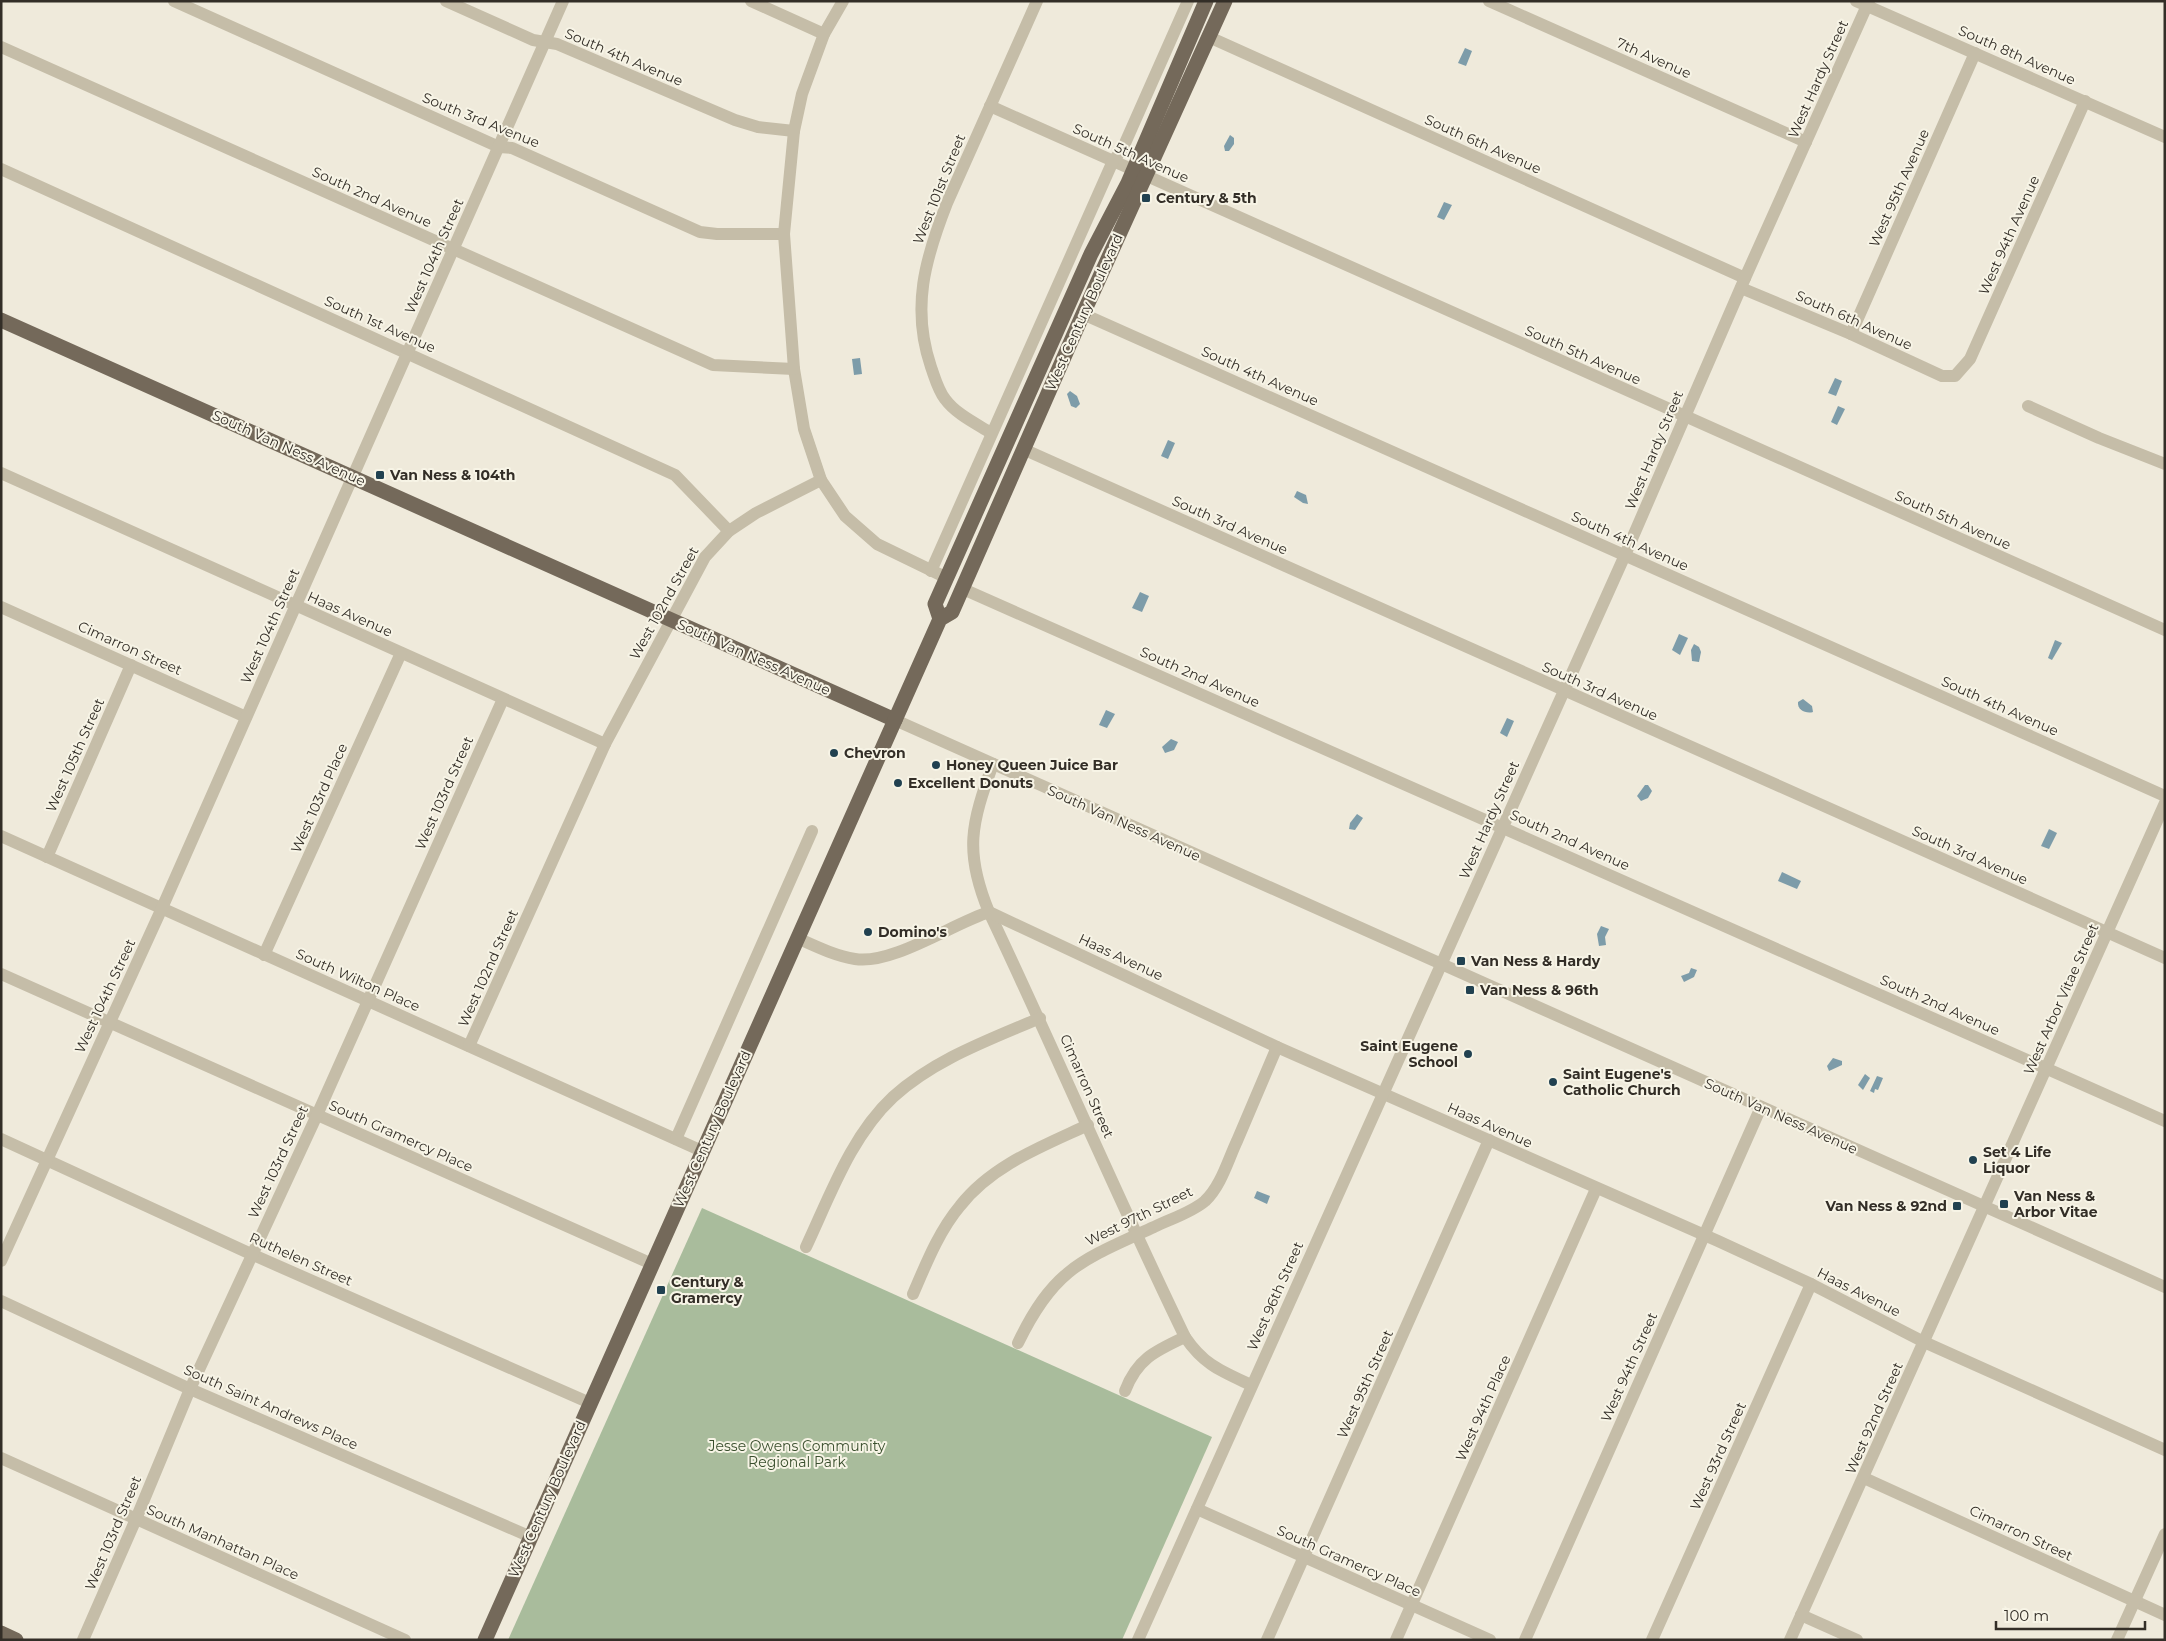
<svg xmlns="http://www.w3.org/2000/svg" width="2166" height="1641" viewBox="0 0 2166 1641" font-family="Montserrat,sans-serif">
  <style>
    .green { fill: #a9bc9c }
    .water { fill: #7d9ca9 }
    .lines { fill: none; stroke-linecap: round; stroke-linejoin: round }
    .minor { stroke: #c5bda8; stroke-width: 12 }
    .major { stroke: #74695a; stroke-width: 15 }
    .poi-dot { fill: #214150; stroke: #f7f4e6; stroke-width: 2 }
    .labels { text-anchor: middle; stroke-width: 4; stroke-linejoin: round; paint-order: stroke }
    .street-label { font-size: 14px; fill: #332e27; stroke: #f7f4e6 }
    .poi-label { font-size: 14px; font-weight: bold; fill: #332e27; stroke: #f7f4e6; text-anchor: start }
    .park-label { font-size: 14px; fill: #3a4f2e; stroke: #f7f4e6 }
  </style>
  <rect width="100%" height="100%" fill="#efeadb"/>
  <polygon class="green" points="702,1208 1212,1437 1122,1640 508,1640"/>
  <g class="water">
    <polygon points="1465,48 1472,51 1466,66 1458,63"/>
    <polygon points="1230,135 1234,138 1234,144 1229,151 1225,151 1224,146"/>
    <polygon points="1444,202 1452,205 1444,220 1437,217"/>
    <polygon points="860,358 862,374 854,375 852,359"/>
    <polygon points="1835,378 1842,381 1836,396 1828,393"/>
    <polygon points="1070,391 1077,396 1080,404 1076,408 1071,406 1067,394"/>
    <polygon points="1838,406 1845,409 1837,425 1831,422"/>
    <polygon points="1168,440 1175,443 1168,459 1161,456"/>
    <polygon points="1297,491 1306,495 1308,504 1303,503 1294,497"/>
    <polygon points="1140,592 1149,596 1142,612 1132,608"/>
    <polygon points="1679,634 1688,638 1680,655 1672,650"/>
    <polygon points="2055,640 2062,643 2052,660 2048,658"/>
    <polygon points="1694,644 1699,647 1701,652 1699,662 1692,661 1691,650"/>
    <path d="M1803,699L1812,706L1813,712C1806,714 1797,710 1798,702Z"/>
    <polygon points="1106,710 1115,714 1107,728 1099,725"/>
    <polygon points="1507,718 1514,721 1507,737 1500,733"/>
    <polygon points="1171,739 1178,742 1174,750 1165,753 1162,747"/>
    <polygon points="1645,785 1648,785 1652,791 1648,798 1641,801 1637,796"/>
    <polygon points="1357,814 1363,818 1355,830 1349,829 1350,823"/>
    <polygon points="2049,829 2057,833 2049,849 2041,846"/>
    <polygon points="1782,872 1801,881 1797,889 1778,881"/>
    <polygon points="1601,926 1609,929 1605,937 1606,945 1599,946 1597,934"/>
    <polygon points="1691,968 1697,970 1694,977 1684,982 1681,976 1689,973"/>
    <polygon points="1833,1058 1842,1061 1842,1065 1829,1071 1827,1066"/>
    <polygon points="1865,1074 1870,1078 1863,1090 1858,1085"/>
    <polygon points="1877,1076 1883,1078 1878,1090 1875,1089 1874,1093 1870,1091"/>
    <polygon points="1257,1191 1270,1196 1267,1204 1254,1198"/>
  </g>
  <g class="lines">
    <g class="minor">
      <polyline points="174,1 499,147 512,148 700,232 717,234 784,234"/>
      <polyline points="446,1 533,40 557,44 735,120 758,127 794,131"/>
      <polyline points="751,1 824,34"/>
      <polyline points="843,1 824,34 802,94 794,131 784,234 794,369 804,429 821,480 845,516 877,544 947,578"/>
      <polyline points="1489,1 1806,142"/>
      <polyline points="1856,1 2165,137"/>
      <polyline points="1209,37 1745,278"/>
      <polyline points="1,47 713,365 794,369"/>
      <polyline points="990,106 2165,630"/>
      <polyline points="1,169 675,475 729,531"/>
      <polyline points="1741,288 1851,334 1942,376 1955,376 1970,359 2085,101"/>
      <polyline points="1083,314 2165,796"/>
      <polyline points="1851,334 1975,53"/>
      <polyline points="2028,406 2099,438 2165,464"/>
      <path d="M991,433C975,423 956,414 945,399C938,390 935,378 931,367C911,308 925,259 947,203L1037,1"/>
      <polyline points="1023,449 2165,958"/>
      <polyline points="1,473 605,744"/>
      <polyline points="931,571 1113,161 1122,150 1188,1"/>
      <polyline points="963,589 2165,1121"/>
      <polyline points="1,607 246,717"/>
      <polyline points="895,720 2165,1287"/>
      <path d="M993,764C971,824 964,852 989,912C1056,1053 1117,1197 1185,1337C1204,1365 1221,1371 1251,1385"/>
      <polyline points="1,836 702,1151"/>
      <polyline points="47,857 131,665"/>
      <path d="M797,938C815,946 835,956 855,959C892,965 952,924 989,912L1277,1047L1718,1241L1811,1284L1924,1342L2165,1450"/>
      <polyline points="264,955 401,653"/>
      <polyline points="1,974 652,1264"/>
      <polyline points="469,1046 605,744 705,557 729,531 756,513 821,480"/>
      <polyline points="1,1139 251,1254 590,1403"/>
      <polyline points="676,1139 812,831"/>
      <path d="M806,1247C830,1196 851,1136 893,1097C935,1059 989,1040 1040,1018"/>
      <polyline points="1,1261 162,908 563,1"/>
      <path d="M913,1294C926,1264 939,1231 960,1206C992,1165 1043,1146 1088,1125"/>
      <polyline points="1,1301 190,1389 531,1537"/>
      <path d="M1018,1343C1054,1268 1082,1260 1154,1227C1170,1219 1191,1213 1205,1201C1221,1186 1228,1160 1237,1141C1250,1110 1264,1078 1277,1047"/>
      <path d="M1125,1391C1137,1359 1155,1351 1185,1337"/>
      <polyline points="1,1458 405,1640"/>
      <polyline points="1864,1478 2165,1615"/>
      <polyline points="1197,1509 1490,1640"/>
      <polyline points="1801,1615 1857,1640"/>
      <polyline points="83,1640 136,1519 190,1389 317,1115 503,699"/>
      <polyline points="1138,1640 1625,555 1745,278 1869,1"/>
      <polyline points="1267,1640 1489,1140"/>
      <polyline points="1396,1640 1596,1189"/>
      <polyline points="1525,1640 1761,1107"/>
      <polyline points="1652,1640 1811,1284"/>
      <polyline points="1790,1640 2165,803"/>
      <polyline points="2117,1640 2165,1534"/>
    </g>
    <g class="major">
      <polyline points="1,320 895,720"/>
      <polyline points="940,619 935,604 1091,254 1128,183 1206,1"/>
      <polyline points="1,1633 16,1640"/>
      <polyline points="485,1640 940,619 952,612 1083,314 1225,1"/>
    </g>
  </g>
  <g class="poi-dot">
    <rect x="1141" y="193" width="10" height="10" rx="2.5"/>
    <rect x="375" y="470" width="10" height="10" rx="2.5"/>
    <circle cx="834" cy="753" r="5"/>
    <circle cx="936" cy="765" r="5"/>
    <circle cx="898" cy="783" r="5"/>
    <circle cx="868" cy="932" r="5"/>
    <rect x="1456" y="956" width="10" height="10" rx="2.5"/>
    <rect x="1465" y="985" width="10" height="10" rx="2.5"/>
    <circle cx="1468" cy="1054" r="5"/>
    <circle cx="1553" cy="1082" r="5"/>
    <circle cx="1973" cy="1160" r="5"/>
    <rect x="1999" y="1199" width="10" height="10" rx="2.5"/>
    <rect x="1952" y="1201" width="10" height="10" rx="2.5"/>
    <rect x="656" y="1285" width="10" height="10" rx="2.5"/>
  </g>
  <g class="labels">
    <g class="street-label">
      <text transform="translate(2017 55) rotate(24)" y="5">South 8th Avenue</text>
      <text transform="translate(624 57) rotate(23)" y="5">South 4th Avenue</text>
      <text transform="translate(1654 58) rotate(24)" y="5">7th Avenue</text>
      <text transform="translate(1818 79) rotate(-66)" y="5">West Hardy Street</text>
      <text transform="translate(481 120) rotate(22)" y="5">South 3rd Avenue</text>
      <text transform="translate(1483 144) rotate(24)" y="5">South 6th Avenue</text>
      <text transform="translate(1131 153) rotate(24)" y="5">South 5th Avenue</text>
      <text transform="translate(1899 188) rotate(-66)" y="5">West 95th Avenue</text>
      <text transform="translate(939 189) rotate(-68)" y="5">West 101st Street</text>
      <text transform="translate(372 197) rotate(24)" y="5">South 2nd Avenue</text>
      <text transform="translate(2009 235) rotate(-66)" y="5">West 94th Avenue</text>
      <text transform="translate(434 256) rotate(-66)" y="5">West 104th Street</text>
      <text transform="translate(1084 312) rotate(-66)" y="5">West Century Boulevard</text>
      <text transform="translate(1854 320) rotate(24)" y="5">South 6th Avenue</text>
      <text transform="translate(380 324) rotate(24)" y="5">South 1st Avenue</text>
      <text transform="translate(1583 355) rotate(24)" y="5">South 5th Avenue</text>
      <text transform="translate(1260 376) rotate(24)" y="5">South 4th Avenue</text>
      <text transform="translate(289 448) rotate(24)" y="5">South Van Ness Avenue</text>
      <text transform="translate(1654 450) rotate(-67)" y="5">West Hardy Street</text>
      <text transform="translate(1953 520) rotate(24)" y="5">South 5th Avenue</text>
      <text transform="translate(1230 525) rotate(24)" y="5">South 3rd Avenue</text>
      <text transform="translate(1630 541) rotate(24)" y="5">South 4th Avenue</text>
      <text transform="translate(664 603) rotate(-61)" y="5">West 102nd Street</text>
      <text transform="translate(350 614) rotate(24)" y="5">Haas Avenue</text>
      <text transform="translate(270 626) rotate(-66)" y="5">West 104th Street</text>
      <text transform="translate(130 648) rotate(24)" y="5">Cimarron Street</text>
      <text transform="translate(754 657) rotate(24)" y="5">South Van Ness Avenue</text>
      <text transform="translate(1200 677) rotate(24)" y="5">South 2nd Avenue</text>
      <text transform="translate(1600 691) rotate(24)" y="5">South 3rd Avenue</text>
      <text transform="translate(2000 706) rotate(24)" y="5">South 4th Avenue</text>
      <text transform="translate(75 755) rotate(-66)" y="5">West 105th Street</text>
      <text transform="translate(444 793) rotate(-66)" y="5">West 103rd Street</text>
      <text transform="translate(319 798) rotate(-66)" y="5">West 103rd Place</text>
      <text transform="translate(1489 820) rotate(-66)" y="5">West Hardy Street</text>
      <text transform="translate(1124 823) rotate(24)" y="5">South Van Ness Avenue</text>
      <text transform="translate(1570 840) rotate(24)" y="5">South 2nd Avenue</text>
      <text transform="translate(1970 855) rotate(24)" y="5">South 3rd Avenue</text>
      <text transform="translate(1121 957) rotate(25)" y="5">Haas Avenue</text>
      <text transform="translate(488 968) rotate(-66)" y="5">West 102nd Street</text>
      <text transform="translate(358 980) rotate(24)" y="5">South Wilton Place</text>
      <text transform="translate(105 996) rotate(-65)" y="5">West 104th Street</text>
      <text transform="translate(2061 999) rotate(-66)" y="5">West Arbor Vitae Street</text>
      <text transform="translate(1940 1005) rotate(24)" y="5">South 2nd Avenue</text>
      <text transform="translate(1087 1086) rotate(66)" y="5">Cimarron Street</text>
      <text transform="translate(1781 1116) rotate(24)" y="5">South Van Ness Avenue</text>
      <text transform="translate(1490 1125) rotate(24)" y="5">Haas Avenue</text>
      <text transform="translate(712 1129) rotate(-66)" y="5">West Century Boulevard</text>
      <text transform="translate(401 1136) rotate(24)" y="5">South Gramercy Place</text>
      <text transform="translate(278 1162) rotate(-65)" y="5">West 103rd Street</text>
      <text transform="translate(1139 1216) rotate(-26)" y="5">West 97th Street</text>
      <text transform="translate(301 1259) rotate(24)" y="5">Ruthelen Street</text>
      <text transform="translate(1859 1292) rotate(27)" y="5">Haas Avenue</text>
      <text transform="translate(1275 1296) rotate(-66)" y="5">West 96th Street</text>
      <text transform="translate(1629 1367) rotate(-66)" y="5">West 94th Street</text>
      <text transform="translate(1365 1384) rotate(-66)" y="5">West 95th Street</text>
      <text transform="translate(271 1407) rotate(24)" y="5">South Saint Andrews Place</text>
      <text transform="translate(1483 1408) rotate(-66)" y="5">West 94th Place</text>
      <text transform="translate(1874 1418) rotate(-66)" y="5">West 92nd Street</text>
      <text transform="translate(1718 1456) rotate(-66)" y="5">West 93rd Street</text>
      <text transform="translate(547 1499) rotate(-66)" y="5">West Century Boulevard</text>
      <text transform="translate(113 1533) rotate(-67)" y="5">West 103rd Street</text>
      <text transform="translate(2021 1533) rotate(25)" y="5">Cimarron Street</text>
      <text transform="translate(223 1542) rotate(24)" y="5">South Manhattan Place</text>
      <text transform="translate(1349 1561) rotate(24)" y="5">South Gramercy Place</text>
    </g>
    <g class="poi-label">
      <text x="1156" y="203">Century &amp; 5th</text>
      <text x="390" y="480">Van Ness &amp; 104th</text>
      <text x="844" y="758">Chevron</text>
      <text x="946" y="770">Honey Queen Juice Bar</text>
      <text x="908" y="788">Excellent Donuts</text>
      <text x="878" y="937">Domino's</text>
      <text x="1471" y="966">Van Ness &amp; Hardy</text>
      <text x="1480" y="995">Van Ness &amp; 96th</text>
      <text x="1458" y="1051" text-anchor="end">Saint Eugene<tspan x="1458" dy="16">School</tspan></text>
      <text x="1563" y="1079">Saint Eugene's<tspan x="1563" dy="16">Catholic Church</tspan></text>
      <text x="1983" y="1157">Set 4 Life<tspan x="1983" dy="16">Liquor</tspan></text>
      <text x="2014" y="1201">Van Ness &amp;<tspan x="2014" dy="16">Arbor Vitae</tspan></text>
      <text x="1947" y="1211" text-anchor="end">Van Ness &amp; 92nd</text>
      <text x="671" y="1287">Century &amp;<tspan x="671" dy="16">Gramercy</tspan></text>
    </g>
    <g class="park-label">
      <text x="797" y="1451">Jesse Owens Community<tspan x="797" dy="16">Regional Park</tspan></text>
    </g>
  </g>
  <rect width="2166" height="1641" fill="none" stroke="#332e27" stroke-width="5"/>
  <path d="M1996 1621v8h149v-8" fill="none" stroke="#332e27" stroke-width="2.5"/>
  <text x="2004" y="1621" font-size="15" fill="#332e27" stroke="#f7f4e6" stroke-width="4" paint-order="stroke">100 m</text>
</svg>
